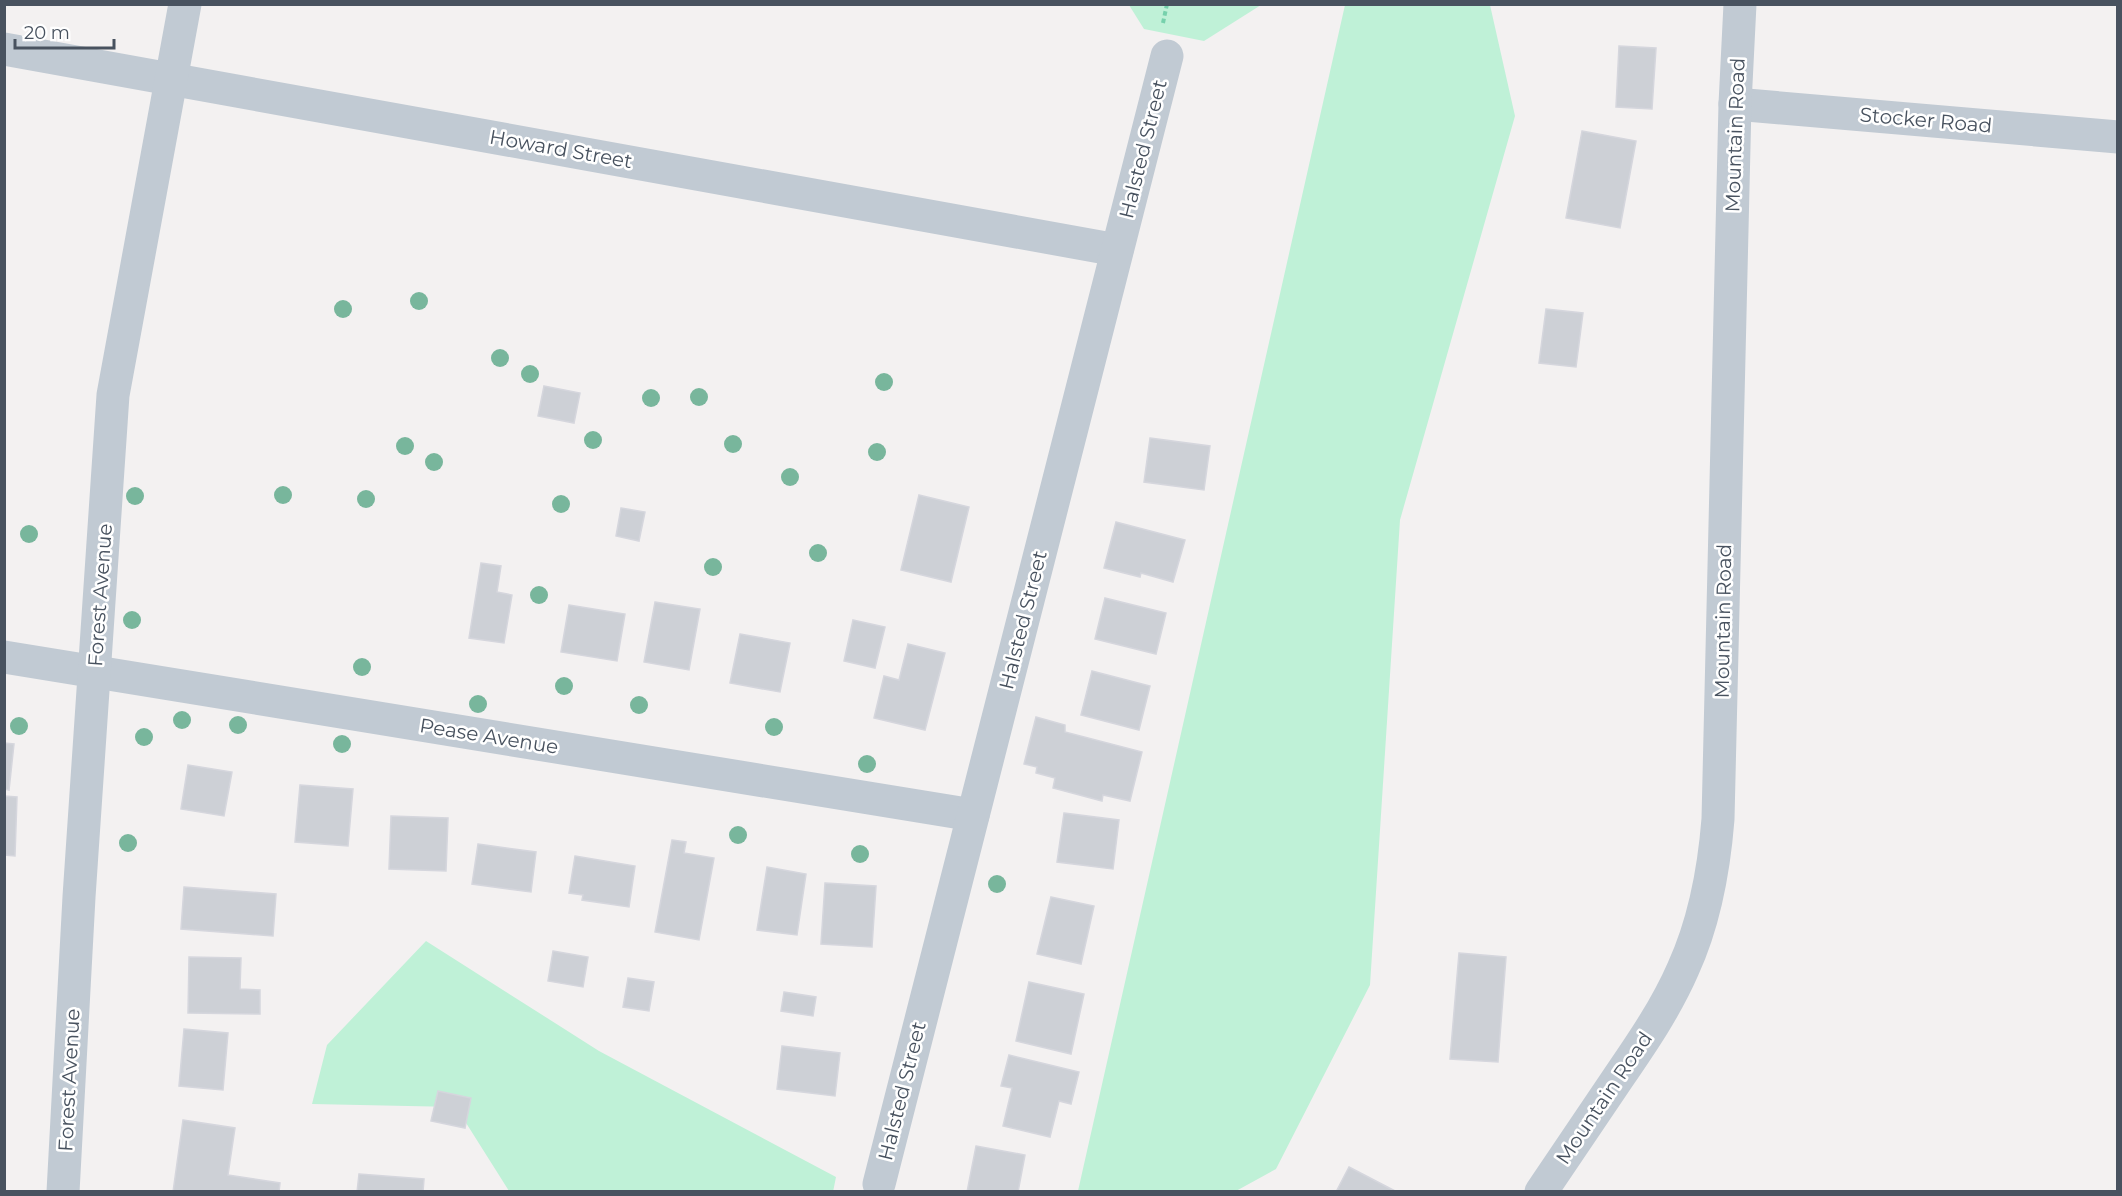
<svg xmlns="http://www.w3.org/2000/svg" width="2122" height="1196" viewBox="0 0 2122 1196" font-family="Montserrat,sans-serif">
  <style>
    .green { fill: #bff1d7 }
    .building { fill: #cdd0d6; stroke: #d5d6dd; stroke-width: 1.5 }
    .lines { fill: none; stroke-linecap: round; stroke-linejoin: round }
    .path { stroke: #76d1ac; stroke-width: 4; stroke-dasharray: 4.5 3; stroke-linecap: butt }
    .minor { stroke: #c1cad3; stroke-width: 33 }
    .tree { fill: #78b69c }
    .labels { text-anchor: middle; stroke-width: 5; stroke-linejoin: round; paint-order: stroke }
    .street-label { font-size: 20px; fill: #48525f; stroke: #fff }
  </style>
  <rect width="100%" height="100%" fill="#f3f1f1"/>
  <g class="green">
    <polygon points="1129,5 1261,5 1204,41 1144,29"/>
    <polygon points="1345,5 1490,5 1515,116 1400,520 1370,985 1276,1169 1236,1191 1078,1191"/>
    <polygon points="426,941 599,1051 836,1177 833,1192 509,1191 456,1107 312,1104 327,1045"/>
  </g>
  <g class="building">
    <polygon points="1619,46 1656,48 1652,109 1616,107"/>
    <polygon points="1582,131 1636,141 1620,228 1566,218"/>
    <polygon points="1546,309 1583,313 1576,367 1539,363"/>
    <polygon points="544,386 580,393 574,423 538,416"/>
    <polygon points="1150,438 1210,446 1204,490 1144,482"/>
    <polygon points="919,495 969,507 951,582 901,570"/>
    <polygon points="621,508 645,512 639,541 616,536"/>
    <polygon points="1116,522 1185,540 1173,582 1141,573 1140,577 1104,568"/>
    <polygon points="481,563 501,566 497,592 512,595 504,643 469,638"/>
    <polygon points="1105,598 1166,613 1156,654 1095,639"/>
    <polygon points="655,602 700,609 689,670 644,662"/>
    <polygon points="569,605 625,614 617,661 561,652"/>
    <polygon points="853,620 885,627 875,668 844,661"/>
    <polygon points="740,634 790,643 780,692 730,683"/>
    <polygon points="908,644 945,653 925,730 874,718 884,676 899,680"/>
    <polygon points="1092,671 1150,686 1139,730 1081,715"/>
    <polygon points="1036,717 1065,725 1065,732 1142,752 1130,801 1103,795 1102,801 1053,788 1055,778 1036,773 1037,767 1024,764"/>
    <polygon points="4,743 14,744 9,790 4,789"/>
    <polygon points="188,765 232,772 224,816 181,809"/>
    <polygon points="300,785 353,789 348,846 295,842"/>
    <polygon points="4,796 17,797 15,856 4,855"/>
    <polygon points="1064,813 1119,820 1113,869 1057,862"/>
    <polygon points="391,816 448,818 446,871 389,869"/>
    <polygon points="672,840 686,842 684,853 714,858 699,940 655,932"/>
    <polygon points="478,844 536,852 531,892 472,884"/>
    <polygon points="575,856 635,866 629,907 582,900 583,895 569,893"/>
    <polygon points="767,867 806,874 797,935 757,930"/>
    <polygon points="825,883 876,886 872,947 821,944"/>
    <polygon points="184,887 276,894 273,936 181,929"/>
    <polygon points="1051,897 1094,906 1081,964 1037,954"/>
    <polygon points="553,951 588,957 583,987 548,981"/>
    <polygon points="1459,953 1506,957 1498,1062 1450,1059"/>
    <polygon points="189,957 241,958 240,989 260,990 260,1014 188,1013"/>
    <polygon points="628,978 654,982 649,1011 623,1007"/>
    <polygon points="1029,982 1084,994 1071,1054 1016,1041"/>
    <polygon points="784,992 816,997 813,1016 781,1011"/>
    <polygon points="184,1029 228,1033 223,1090 179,1086"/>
    <polygon points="782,1046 840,1053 835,1096 777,1089"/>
    <polygon points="1009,1055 1079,1072 1071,1104 1059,1101 1050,1137 1003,1126 1012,1088 1001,1086"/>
    <polygon points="438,1091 471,1098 465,1128 431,1121"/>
    <polygon points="183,1120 235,1128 228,1175 280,1183 279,1192 173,1192"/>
    <polygon points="976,1146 1025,1155 1018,1192 967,1192"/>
    <polygon points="1349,1167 1397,1192 1336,1192"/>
    <polygon points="359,1174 424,1179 423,1192 357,1192"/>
  </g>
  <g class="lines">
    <polyline class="path" points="1163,23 1167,4"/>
    <g class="minor">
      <polyline points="4,49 1117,250"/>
      <polyline points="1735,104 2118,137"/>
      <polyline points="4,657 973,815"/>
      <polyline points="879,1184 1167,56"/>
      <polyline points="63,1192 79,897 113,395 185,4"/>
      <path d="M1541,1192C1567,1154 1592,1116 1618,1078C1642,1043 1666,1008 1683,969C1705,921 1714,870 1718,819L1735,104L1740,4"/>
    </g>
  </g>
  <g class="tree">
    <circle cx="419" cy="301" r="9"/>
    <circle cx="343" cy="309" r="9"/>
    <circle cx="500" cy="358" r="9"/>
    <circle cx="530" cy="374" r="9"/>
    <circle cx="884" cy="382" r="9"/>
    <circle cx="699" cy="397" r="9"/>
    <circle cx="651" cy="398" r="9"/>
    <circle cx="593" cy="440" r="9"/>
    <circle cx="733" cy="444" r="9"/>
    <circle cx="405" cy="446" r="9"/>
    <circle cx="877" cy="452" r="9"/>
    <circle cx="434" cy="462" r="9"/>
    <circle cx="790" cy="477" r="9"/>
    <circle cx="283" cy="495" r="9"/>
    <circle cx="135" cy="496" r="9"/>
    <circle cx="366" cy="499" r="9"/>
    <circle cx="561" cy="504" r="9"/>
    <circle cx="29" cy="534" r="9"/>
    <circle cx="818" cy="553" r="9"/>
    <circle cx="713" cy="567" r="9"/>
    <circle cx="539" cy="595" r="9"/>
    <circle cx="132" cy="620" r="9"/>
    <circle cx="362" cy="667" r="9"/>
    <circle cx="564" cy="686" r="9"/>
    <circle cx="478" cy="704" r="9"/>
    <circle cx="639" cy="705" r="9"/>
    <circle cx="182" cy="720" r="9"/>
    <circle cx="238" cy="725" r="9"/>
    <circle cx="19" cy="726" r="9"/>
    <circle cx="774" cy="727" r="9"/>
    <circle cx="144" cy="737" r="9"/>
    <circle cx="342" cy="744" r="9"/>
    <circle cx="867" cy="764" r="9"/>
    <circle cx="738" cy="835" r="9"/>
    <circle cx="128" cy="843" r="9"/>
    <circle cx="860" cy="854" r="9"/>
    <circle cx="997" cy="884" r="9"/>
  </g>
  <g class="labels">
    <g class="street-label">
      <text transform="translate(1926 120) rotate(5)" y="7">Stocker Road</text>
      <text transform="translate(1735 135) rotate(-88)" y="7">Mountain Road</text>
      <text transform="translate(561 149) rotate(10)" y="7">Howard Street</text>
      <text transform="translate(1143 149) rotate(-76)" y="7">Halsted Street</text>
      <text transform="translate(100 595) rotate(-86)" y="7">Forest Avenue</text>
      <text transform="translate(1023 620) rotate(-76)" y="7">Halsted Street</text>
      <text transform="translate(1723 621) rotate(-89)" y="7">Mountain Road</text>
      <text transform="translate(489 736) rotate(9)" y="7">Pease Avenue</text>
      <text transform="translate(69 1080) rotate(-87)" y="7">Forest Avenue</text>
      <text transform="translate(902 1091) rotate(-76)" y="7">Halsted Street</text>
      <text transform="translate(1604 1098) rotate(-56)" y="7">Mountain Road</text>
    </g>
  </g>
  <rect width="2122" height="1196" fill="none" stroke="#48525f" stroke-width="12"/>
  <path d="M15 39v9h99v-9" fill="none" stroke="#48525f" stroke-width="3"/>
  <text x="24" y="39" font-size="18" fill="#48525f" stroke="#ffffff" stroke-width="4.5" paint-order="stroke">20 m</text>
</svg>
